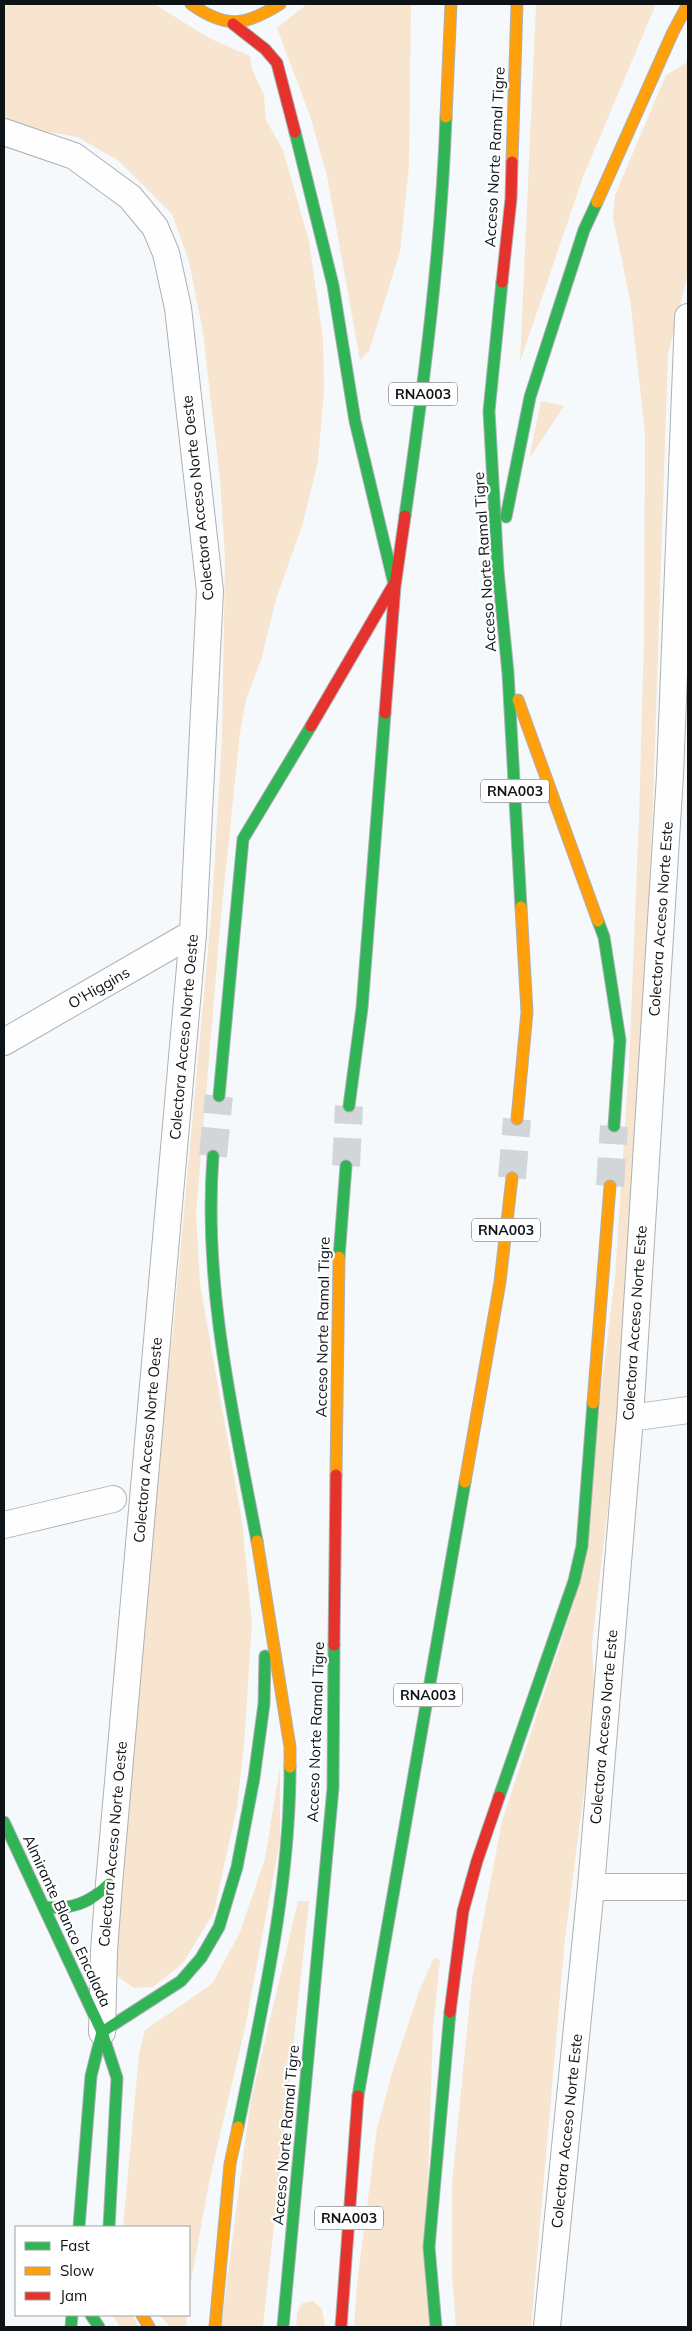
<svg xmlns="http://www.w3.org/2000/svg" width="692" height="2331" viewBox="0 0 692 2331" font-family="Mulish,sans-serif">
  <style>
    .green { fill: #f8e5d0 }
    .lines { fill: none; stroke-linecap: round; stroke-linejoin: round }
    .highway-tunnel { stroke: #d3d6d9; stroke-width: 28; stroke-dasharray: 28 14; stroke-linecap: butt }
    .street-casing { stroke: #adb1b4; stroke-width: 28 }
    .fast-casing { stroke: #adb1b4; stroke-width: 13 }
    .slow-casing { stroke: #adb1b4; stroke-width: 13 }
    .jam-casing { stroke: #adb1b4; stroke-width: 13 }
    .street { stroke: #fefefe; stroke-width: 26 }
    .fast { stroke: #30b455; stroke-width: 11 }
    .slow { stroke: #ff9f0a; stroke-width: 11 }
    .jam { stroke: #e5322d; stroke-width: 11 }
    .labels { text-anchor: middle; stroke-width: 4.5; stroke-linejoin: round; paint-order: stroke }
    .shield { fill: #fff; stroke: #565a5d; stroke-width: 1 }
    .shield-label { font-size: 14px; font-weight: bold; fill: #0e1317 }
    .street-label { font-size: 15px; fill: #0e1317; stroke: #fff }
  </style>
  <rect width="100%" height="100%" fill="#f6f9fb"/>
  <g class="green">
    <polygon points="19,4 154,4 211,39 250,56 252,69 264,95 266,120 283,150 309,241 323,339 324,390 318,461 303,523 276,599 262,657 246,700 240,733 221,916 196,1214 200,1284 242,1521 252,1623 244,1744 237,1807 214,1912 183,1963 153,1987 134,1988 117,1976 113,1951 152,1486 173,1331 212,906 222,736 225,559 220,480 203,333 189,261 172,214 119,161 77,137 25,128 4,121 4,6"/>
    <polygon points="307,4 411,4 409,166 400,252 369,351 360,360 327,176 310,116 277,28"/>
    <polygon points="536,4 656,4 583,177 520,362"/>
    <polygon points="688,57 688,273 668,354 653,804 638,1138 618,1421 592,1644 595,1707 565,1939 531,2327 456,2327 452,2275 452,2183 472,1979 502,1821 575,1599 615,1277 629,1065 639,817 644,636 645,432 630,300 613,217 615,195 666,75 686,63"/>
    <polygon points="541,401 564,406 529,459"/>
    <polygon points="280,1766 280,1841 245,2028 210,2178 189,2292 189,2227 123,2227 139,2054 145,2030 212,1984 240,1932 265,1859"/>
    <polygon points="298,1901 309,1901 263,2327 221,2327 250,2104"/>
    <polygon points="434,1958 440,1960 433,2027 425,2273 431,2327 354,2327 357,2284 377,2129 392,2073 420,1989"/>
    <polygon points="313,2301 322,2309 325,2327 296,2327 297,2313 302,2303"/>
    <polygon points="113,2315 132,2315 139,2327 120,2327"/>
    <polygon points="160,2315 187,2315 186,2327 170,2327"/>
  </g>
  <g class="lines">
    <g class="highway-tunnel">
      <polyline points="213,1156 219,1096"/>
      <polyline points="346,1166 349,1106"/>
      <polyline points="512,1178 517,1119"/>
      <polyline points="610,1186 614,1126"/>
    </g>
    <defs>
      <g id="street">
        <polyline points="4,132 74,156 130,197 155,227 166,253 178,308 210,591 193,933 109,1884 104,1951 102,2032"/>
        <polyline points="4,1042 193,933"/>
        <polyline points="630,1418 688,1410"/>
        <polyline points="4,1525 113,1499"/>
        <polyline points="591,1887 688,1887"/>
        <polyline points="547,2327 591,1887 630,1418 670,775 688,317"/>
      </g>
      <g id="fast">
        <polyline points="295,132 333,285 355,421 394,584"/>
        <polyline points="502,282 489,411 498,571 508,673 521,907"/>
        <path d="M405,516C424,383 441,251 446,117"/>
        <polyline points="506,517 530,397 584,230 597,202"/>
        <polyline points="598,921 604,937 620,1040 614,1126"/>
        <polyline points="219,1096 243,839 311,726"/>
        <polyline points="349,1106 362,1008 385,713"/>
        <path d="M213,1156C203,1286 233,1414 257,1541"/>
        <polyline points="339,1257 346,1166"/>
        <polyline points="499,1797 574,1581 582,1546 593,1403"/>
        <polyline points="4,1822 102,2032 117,2078 109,2227"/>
        <path d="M44,1907C71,1910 90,1903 109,1884"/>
        <polyline points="102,2032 181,1981 201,1958 219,1927 237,1867 254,1778 264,1704 265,1656"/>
        <polyline points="358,2096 465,1482"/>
        <path d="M238,2127C262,2008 290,1889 290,1767"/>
        <polyline points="79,2227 91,2076 102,2032"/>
        <polyline points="91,2315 99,2327"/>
        <polyline points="71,2327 72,2315"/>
        <polyline points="283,2327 333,1788 334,1645"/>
        <polyline points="436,2327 429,2247 450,2012"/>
      </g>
      <g id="slow">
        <path d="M191,4C226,29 245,26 280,4"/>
        <polyline points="446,117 451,4"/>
        <polyline points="512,162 517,4"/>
        <polyline points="597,202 673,32 688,4"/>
        <polyline points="518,700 598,921"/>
        <polyline points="517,1119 527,1012 521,907"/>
        <polyline points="593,1403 610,1186"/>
        <polyline points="336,1475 339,1257"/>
        <polyline points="465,1482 500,1282 512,1178"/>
        <polyline points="257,1541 290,1747 290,1767"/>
        <polyline points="142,2315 149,2327"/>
        <polyline points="215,2327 230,2164 238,2127"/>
      </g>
      <g id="jam">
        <polyline points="233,24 265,49 277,63 295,132"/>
        <polyline points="502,282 511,199 512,162"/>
        <polyline points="385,713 395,586 405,516"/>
        <polyline points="311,726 394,584"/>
        <polyline points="334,1645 336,1475"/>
        <polyline points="450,2012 463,1911 477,1861 499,1797"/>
        <polyline points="341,2327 358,2096"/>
      </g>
    </defs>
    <use href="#street" class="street-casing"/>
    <use href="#fast" class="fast-casing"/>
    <use href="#slow" class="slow-casing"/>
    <use href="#jam" class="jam-casing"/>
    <use href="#street" class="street"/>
    <use href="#fast" class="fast"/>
    <use href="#slow" class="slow"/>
    <use href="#jam" class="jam"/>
  </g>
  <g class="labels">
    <g class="shield">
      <rect x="389" y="382.5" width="68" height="23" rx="4"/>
      <rect x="481" y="779.5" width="68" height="23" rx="4"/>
      <rect x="472" y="1218.5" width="68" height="23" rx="4"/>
      <rect x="394" y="1683.5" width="68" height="23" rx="4"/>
      <rect x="315" y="2206.5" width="68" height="23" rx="4"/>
    </g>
    <g class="shield-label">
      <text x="423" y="399">RNA003</text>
      <text x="515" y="796">RNA003</text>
      <text x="506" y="1235">RNA003</text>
      <text x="428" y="1700">RNA003</text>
      <text x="349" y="2223">RNA003</text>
    </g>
    <g class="street-label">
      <text transform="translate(495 157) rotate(-87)" y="5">Acceso Norte Ramal Tigre</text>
      <text transform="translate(198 498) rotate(-96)" y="5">Colectora Acceso Norte Oeste</text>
      <text transform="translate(485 562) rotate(-94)" y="5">Acceso Norte Ramal Tigre</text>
      <text transform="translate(661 919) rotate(-86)" y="5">Colectora Acceso Norte Este</text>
      <text transform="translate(99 988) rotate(-30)" y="5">O'Higgins</text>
      <text transform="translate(184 1037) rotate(-85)" y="5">Colectora Acceso Norte Oeste</text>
      <text transform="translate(635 1323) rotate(-86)" y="5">Colectora Acceso Norte Este</text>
      <text transform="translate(323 1327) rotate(-89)" y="5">Acceso Norte Ramal Tigre</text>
      <text transform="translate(148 1440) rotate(-85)" y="5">Colectora Acceso Norte Oeste</text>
      <text transform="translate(604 1727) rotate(-85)" y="5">Colectora Acceso Norte Este</text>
      <text transform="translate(316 1732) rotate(-88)" y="5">Acceso Norte Ramal Tigre</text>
      <text transform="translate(113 1844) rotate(-85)" y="5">Colectora Acceso Norte Oeste</text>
      <text transform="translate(67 1921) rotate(65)" y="5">Almirante Blanco Encalada</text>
      <text transform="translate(567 2131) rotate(-84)" y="5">Colectora Acceso Norte Este</text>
      <text transform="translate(286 2135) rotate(-85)" y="5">Acceso Norte Ramal Tigre</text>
    </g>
  </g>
  <rect width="692" height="2331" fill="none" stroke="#0e1317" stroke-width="10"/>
  <rect x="15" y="2226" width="175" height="90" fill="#ffffff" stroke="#9fa1a2"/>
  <rect x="25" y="2242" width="25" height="8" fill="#30b455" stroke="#9fa1a2"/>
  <text x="60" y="2251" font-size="15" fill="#0e1317">Fast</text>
  <rect x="25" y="2267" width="25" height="8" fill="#ff9f0a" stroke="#9fa1a2"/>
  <text x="60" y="2276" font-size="15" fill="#0e1317">Slow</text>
  <rect x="25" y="2292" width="25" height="8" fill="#e5322d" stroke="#9fa1a2"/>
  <text x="60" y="2301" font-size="15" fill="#0e1317">Jam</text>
</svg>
